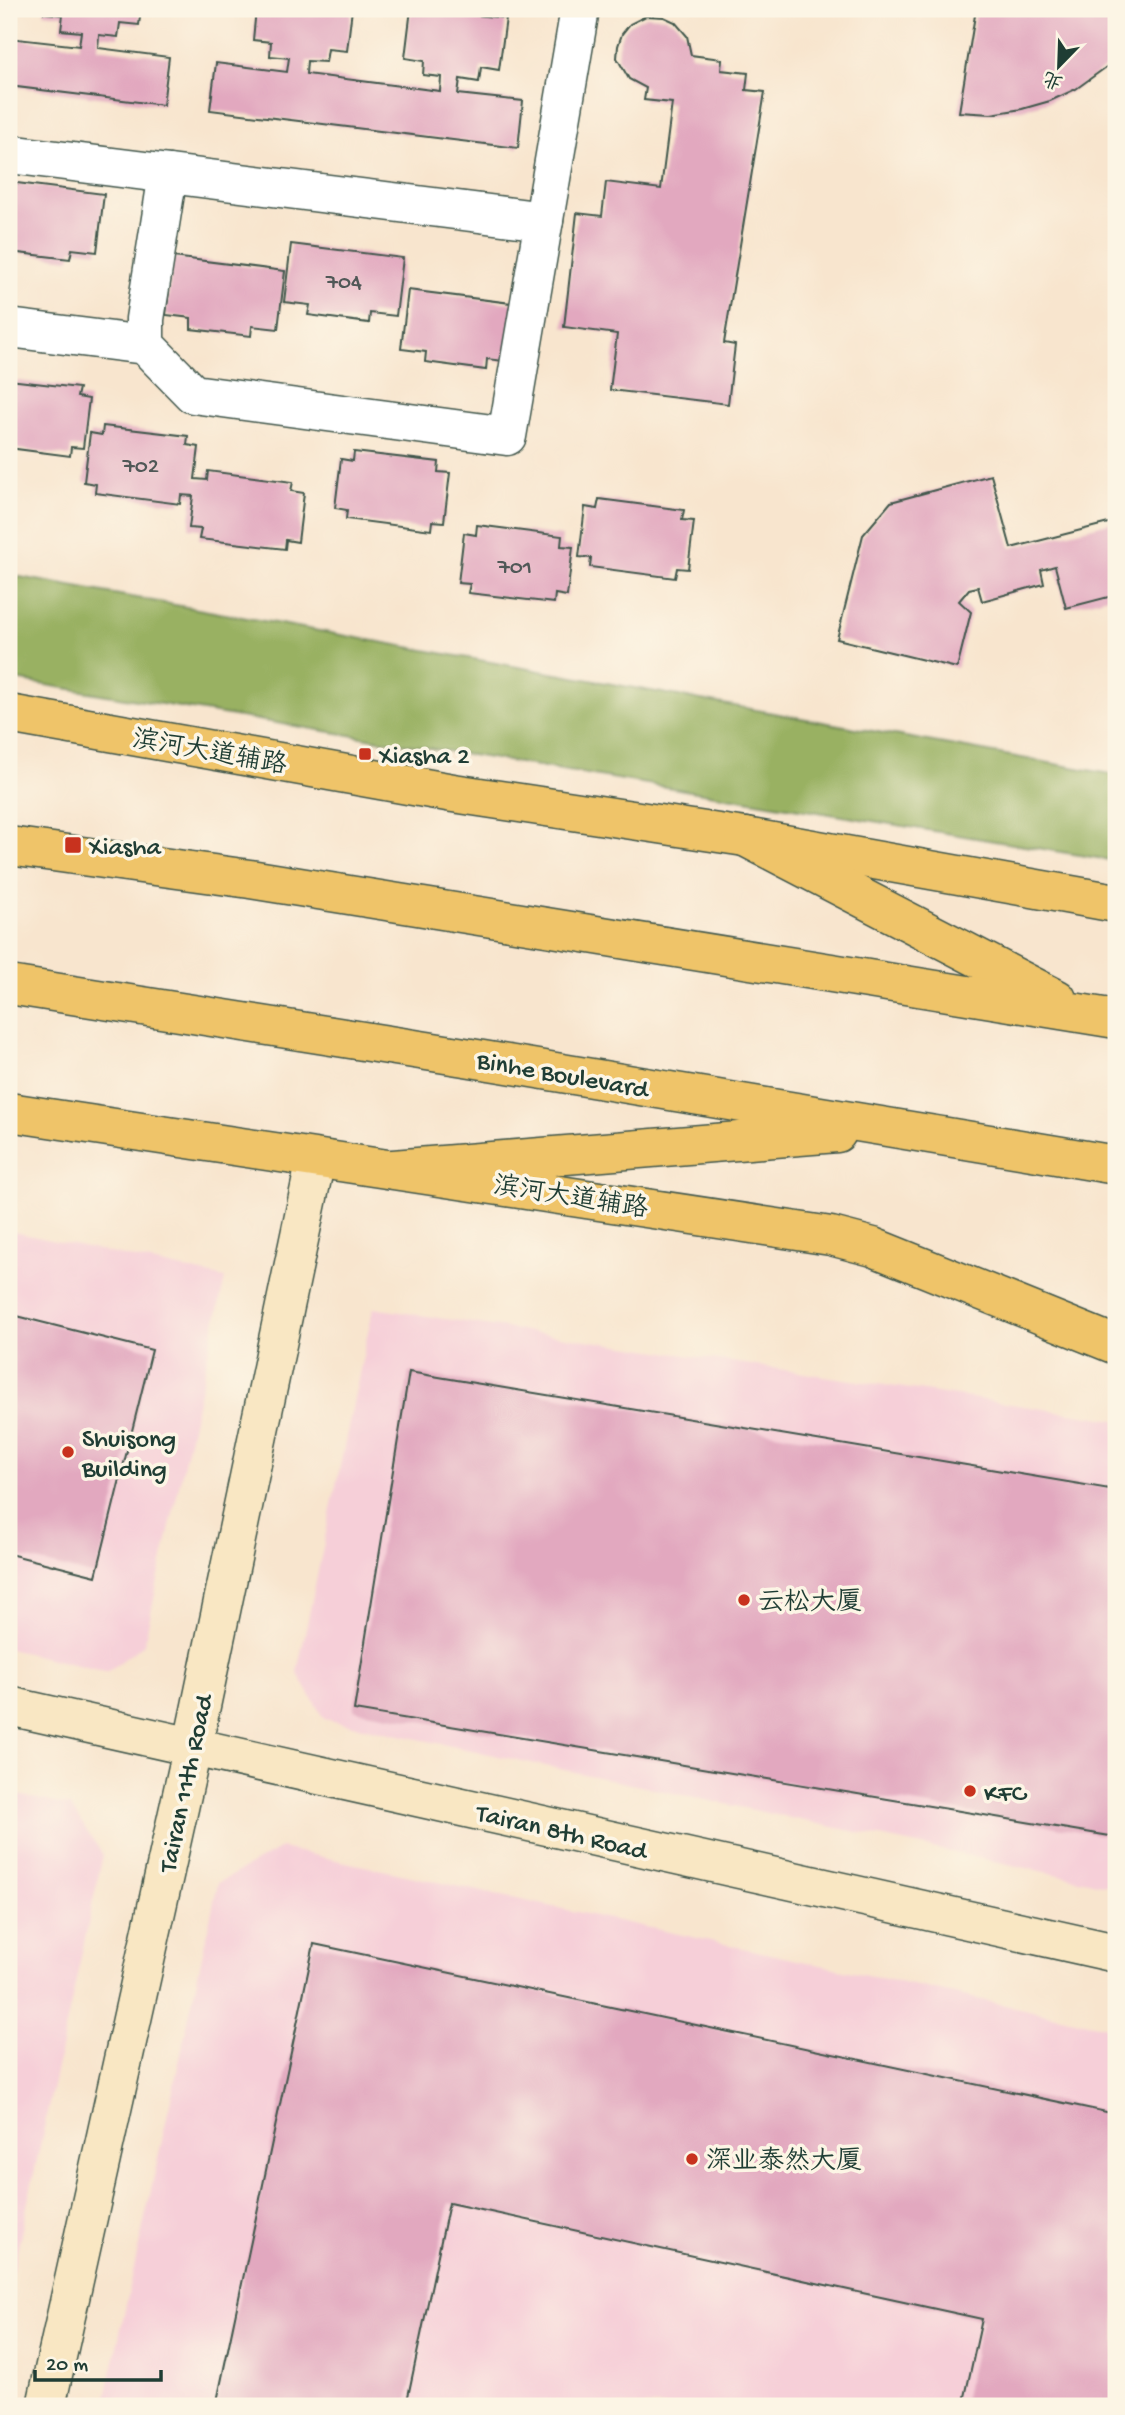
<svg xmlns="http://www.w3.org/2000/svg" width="1125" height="2415" viewBox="0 0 1125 2415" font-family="'Gochi Hand','LXGW WenKai TC',sans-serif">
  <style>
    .built { fill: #f6cfd8 }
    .forest { fill: #99b162; stroke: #5c774b; stroke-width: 2 }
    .building { fill: #e2a8bf }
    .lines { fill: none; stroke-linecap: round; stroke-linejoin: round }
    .street-casing { stroke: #40564b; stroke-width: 41 }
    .secondary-casing { stroke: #40564b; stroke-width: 41 }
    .primary-casing { stroke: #40564b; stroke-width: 41 }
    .highway-casing { stroke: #40564b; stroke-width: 41 }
    .street { stroke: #fff; stroke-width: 38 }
    .secondary { stroke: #f9e7c3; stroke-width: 38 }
    .primary { stroke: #efc469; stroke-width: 38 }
    .highway { stroke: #efc469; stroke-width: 38 }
    .poi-dot { fill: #c8321e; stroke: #fcf5e5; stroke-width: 2.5 }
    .labels { text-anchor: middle; stroke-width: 7; stroke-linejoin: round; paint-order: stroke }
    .number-label { font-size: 23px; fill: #505857 }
    .street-label { font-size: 26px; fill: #1f3d34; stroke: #fcf5e5 }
    .poi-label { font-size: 26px; fill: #1f3d34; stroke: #fcf5e5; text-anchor: start }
  </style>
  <rect width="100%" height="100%" fill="#fcf5e5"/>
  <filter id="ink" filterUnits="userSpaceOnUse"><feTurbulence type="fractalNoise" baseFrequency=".0143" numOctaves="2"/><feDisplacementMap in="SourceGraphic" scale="14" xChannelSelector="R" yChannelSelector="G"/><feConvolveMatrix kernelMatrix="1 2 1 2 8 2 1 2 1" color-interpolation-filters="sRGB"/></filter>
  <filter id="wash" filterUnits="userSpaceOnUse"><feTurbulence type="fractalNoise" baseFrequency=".00686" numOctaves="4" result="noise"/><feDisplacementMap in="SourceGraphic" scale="28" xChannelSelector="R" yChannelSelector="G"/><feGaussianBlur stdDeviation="1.57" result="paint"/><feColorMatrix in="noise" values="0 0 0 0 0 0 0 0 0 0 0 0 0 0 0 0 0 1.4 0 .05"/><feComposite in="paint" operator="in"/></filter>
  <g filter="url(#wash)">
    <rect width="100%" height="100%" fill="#f8e5ce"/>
    <g class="built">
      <polygon points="9,1231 225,1278 144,1644 107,1672 9,1649"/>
      <polygon points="373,1308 1116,1420 1116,1887 324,1719 297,1672"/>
      <polygon points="9,1793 70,1806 103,1855 9,2289"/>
      <polygon points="281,1848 1116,2029 1116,2406 104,2406 218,1883"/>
    </g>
    <polygon class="forest" points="9,575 1116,775 1116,861 9,679"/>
    <g id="blocks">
      <g class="building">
        <polygon points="45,9 141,9 139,25 120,23 118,37 99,35 98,48 169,57 163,105 9,86 9,38 79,46 81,32 61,30 63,15 44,13"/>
        <polygon points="256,9 352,9 347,51 328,49 326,62 307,61 306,74 440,91 441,77 423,75 424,61 405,58 411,9 506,18 499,70 481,67 479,82 460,79 458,94 523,101 518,148 210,110 216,63 287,72 289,58 270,56 271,42 253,40"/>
        <polygon points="976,9 1116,9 1116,60 1076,89 1050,101 1022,109 991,114 959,112"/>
        <polygon points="646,16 664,17 675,22 687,36 691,55 722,59 721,70 748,73 746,90 765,92 724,343 735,345 728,404 610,390 617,334 564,327 577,213 602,216 606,182 661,189 672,103 644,100 646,88 629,79 617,58 618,46 622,34 630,24"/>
        <polygon points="9,182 104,194 97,252 72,249 70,259 10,252"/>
        <polygon points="291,244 403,258 396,316 370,313 369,323 308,315 310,305 284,302"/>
        <polygon points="173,257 285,271 278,329 252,326 251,336 191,329 191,318 166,315"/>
        <polygon points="408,290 519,304 512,362 487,359 486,370 425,362 426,352 401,349"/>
        <polygon points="9,380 79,388 77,397 89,399 83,448 71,447 70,456 9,448"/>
        <polygon points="103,426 188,436 187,445 199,447 195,479 207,480 208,471 293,482 291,491 304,493 298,542 286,540 285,549 199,539 201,529 189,528 193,496 181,495 180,504 95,493 96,484 84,482 90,433 102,435"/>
        <polygon points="354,452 439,462 438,472 450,473 444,522 432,521 431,530 346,519 347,510 335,508 341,459 353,461"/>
        <polygon points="991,475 1011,548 1116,521 1116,613 1110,606 1112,596 1066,608 1055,566 1041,570 1044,584 982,601 978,587 969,589 959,601 971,612 957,668 837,639 863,535 891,502"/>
        <polygon points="599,499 684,510 682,520 694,521 688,569 677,568 675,578 590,567 591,558 579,557 585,507 597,509"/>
        <polygon points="477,525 562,536 561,546 573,547 567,596 555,594 554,603 468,593 470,584 458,583 464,533 476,535"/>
        <polygon points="9,1314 152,1350 96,1576 9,1554"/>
        <polygon points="409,1372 1116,1490 1116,1837 354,1710"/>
        <polygon points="314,1944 1116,2114 1116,2406 963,2406 982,2319 449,2203 406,2406 216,2406"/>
      </g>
    </g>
  </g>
  <g filter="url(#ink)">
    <use href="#blocks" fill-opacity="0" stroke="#40564b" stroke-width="2"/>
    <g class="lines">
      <defs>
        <g id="street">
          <polyline points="9,154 544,221"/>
          <polyline points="168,174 145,319 145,345 193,394 507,436 580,9"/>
          <polyline points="9,328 145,345"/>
        </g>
        <g id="secondary">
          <polyline points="9,1706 1116,1953"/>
          <polyline points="46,2406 189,1763 316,1159"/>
        </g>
        <g id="primary">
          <polyline points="9,714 453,793 745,837 1116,903"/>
          <polyline points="9,1112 831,1236 873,1247 1116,1345"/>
        </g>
        <g id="highway">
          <polyline points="745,837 1057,999"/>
          <polyline points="9,846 250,879 1116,1019"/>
          <polyline points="9,985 471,1058 1116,1165"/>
          <polyline points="393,1169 837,1133"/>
        </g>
      </defs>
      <use href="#street" class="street-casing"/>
      <use href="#secondary" class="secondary-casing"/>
      <use href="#primary" class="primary-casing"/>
      <use href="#highway" class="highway-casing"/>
      <use href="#street" class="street"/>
      <use href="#secondary" class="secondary"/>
      <use href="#primary" class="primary"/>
      <use href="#highway" class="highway"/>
    </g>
  </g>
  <g class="poi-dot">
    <rect x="358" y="747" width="14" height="14" rx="3.5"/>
    <rect x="64" y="836" width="18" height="18" rx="3.5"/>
    <circle cx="68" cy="1452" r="7"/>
    <circle cx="744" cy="1600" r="7"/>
    <circle cx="970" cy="1791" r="7"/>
    <circle cx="692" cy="2159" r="7"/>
  </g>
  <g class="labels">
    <g class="number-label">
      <text x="344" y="288">704</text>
      <text x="141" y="472">702</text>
      <text x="515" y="573">701</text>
    </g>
    <g class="street-label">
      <text transform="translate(210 750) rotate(10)" y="9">滨河大道辅路</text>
      <text transform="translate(563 1073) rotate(10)" y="9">Binhe Boulevard</text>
      <text transform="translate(571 1195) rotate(9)" y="9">滨河大道辅路</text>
      <text transform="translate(184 1783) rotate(-78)" y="9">Tairan 11th Road</text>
      <text transform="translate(562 1830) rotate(13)" y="9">Tairan 8th Road</text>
    </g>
    <g class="poi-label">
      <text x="379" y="763">Xiasha 2</text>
      <text x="89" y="854">Xiasha</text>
      <text x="82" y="1446">Shuisong<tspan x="82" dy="30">Building</tspan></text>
      <text x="758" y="1609">云松大厦</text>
      <text x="984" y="1800">KFC</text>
      <text x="706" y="2168">深业泰然大厦</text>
    </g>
  </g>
  <rect width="1125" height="2415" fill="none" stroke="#fcf5e5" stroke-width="35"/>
  <g transform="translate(1059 66) rotate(203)" stroke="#fcf5e5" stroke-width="5" paint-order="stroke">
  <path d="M0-5L12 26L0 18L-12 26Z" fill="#1f3d34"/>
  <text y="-10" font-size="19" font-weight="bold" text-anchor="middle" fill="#1f3d34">北</text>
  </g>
  <path d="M35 2370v10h126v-10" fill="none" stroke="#1f3d34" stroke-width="3.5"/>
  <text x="46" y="2370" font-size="21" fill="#1f3d34" stroke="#fcf5e5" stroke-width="5" paint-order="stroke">20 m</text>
</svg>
